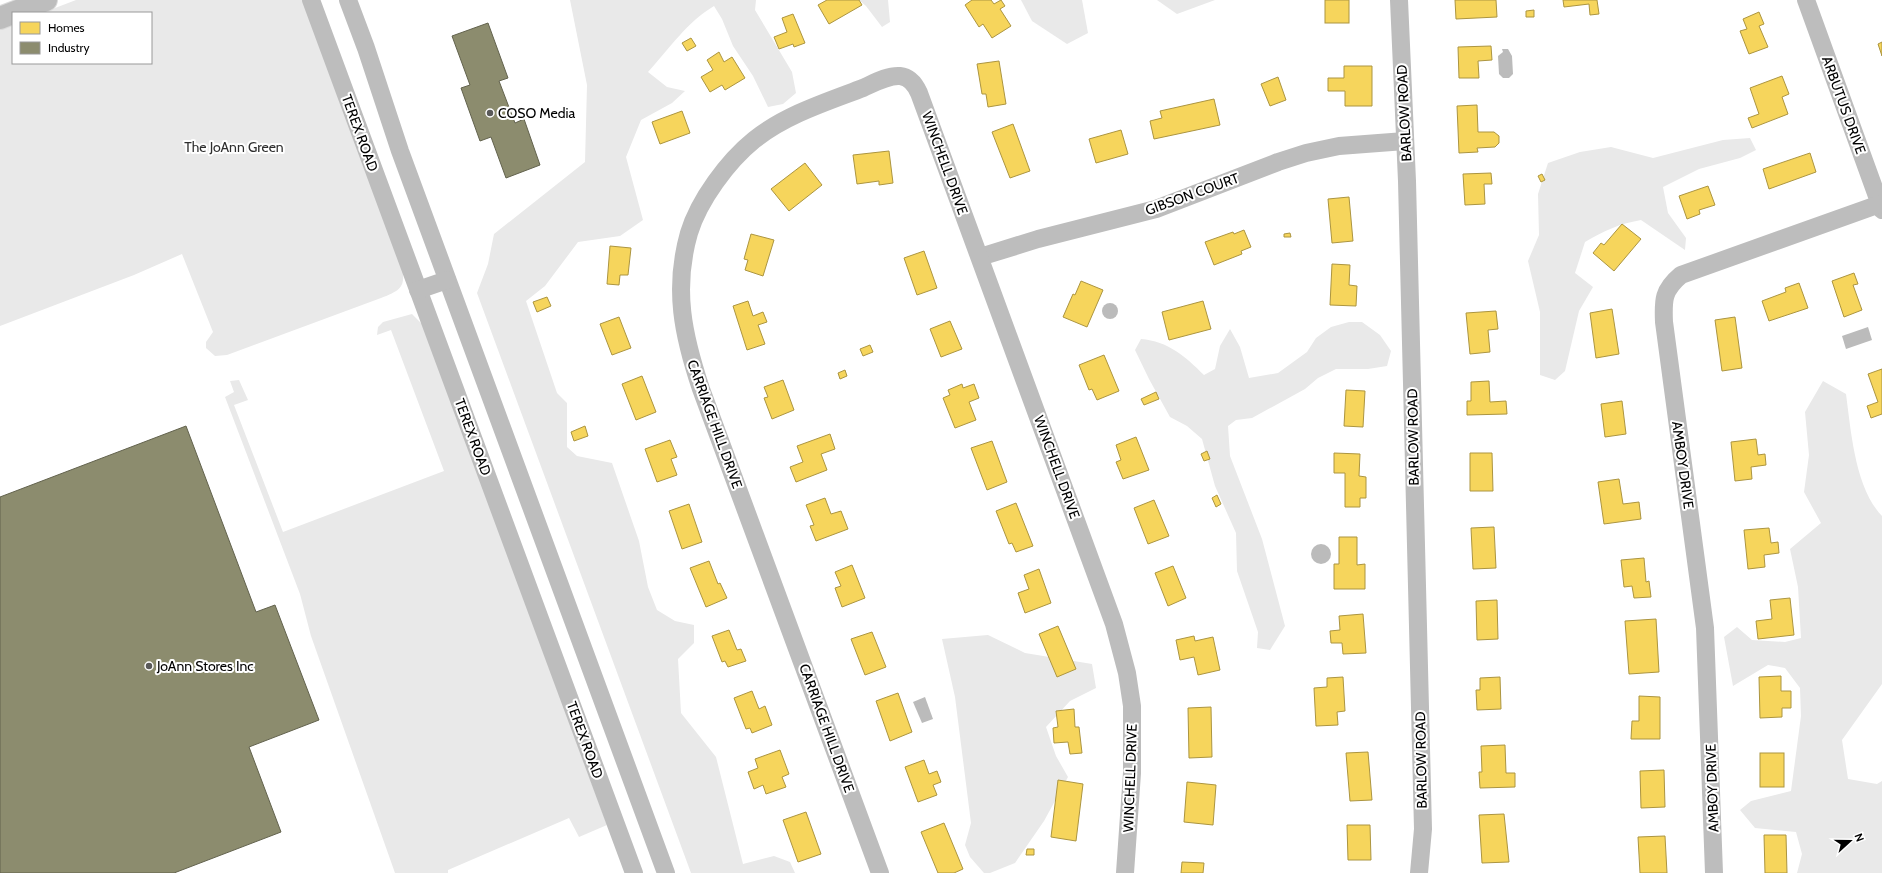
<svg xmlns="http://www.w3.org/2000/svg" width="1882" height="873" viewBox="0 0 1882 873" font-family="Cabin,sans-serif">
  <style>
    .green { fill: #e9e9e9 }
    .water { fill: #bbb }
    .homes { fill: #f6d55c; stroke: #ac9540 }
    .industry { fill: #8c8c6e; stroke: #62624d }
    .lines { fill: none; stroke-linecap: round; stroke-linejoin: round }
    .major-casing { stroke: #dbdbdb; stroke-width: 24 }
    .minor { stroke: #bdbdbd; stroke-width: 18 }
    .major { stroke: #bdbdbd; stroke-width: 22 }
    .poi-dot { fill: #595959; stroke: #fff; stroke-width: 1.5 }
    .labels { text-anchor: middle; stroke-width: 4; stroke-linejoin: round; paint-order: stroke }
    .street-label { font-size: 14px; fill: #000; stroke: #fff }
    .poi-label { font-size: 14px; fill: #000; stroke: #fff; text-anchor: start }
    .park-label { font-size: 14px; fill: #2e2e2e; stroke: #fff }
  </style>
  <rect width="100%" height="100%" fill="#fff"/>
  <g class="green">
    <path d="M76,0H305L402,262C405,286 404,289 381,298L227,355L215,356L206,348V342L213,332L182,254L134,275L0,326V29L13,24V63H151V13H42Z"/>
    <path d="M570,0H756L755,10L792,72L796,93L783,104L768,107L753,76L733,46L722,19L714,6C687,22 669,49 648,72L667,87L685,91L672,103L641,120L626,157L643,220L620,236L578,242L545,286L526,301L557,393L567,403V447L577,456L612,463L639,541L648,587L657,610L675,621L694,625V643L678,659L681,713L716,757L743,864L774,856L790,862L795,873H691L477,293L488,264L494,234L585,162L587,85Z"/>
    <polygon points="859,0 888,0 890,22 882,27 866,6"/>
    <polygon points="1021,0 1082,0 1088,33 1067,44 1032,21"/>
    <polygon points="1157,0 1215,0 1177,14"/>
    <path d="M1750,138L1756,150L1740,158L1699,169L1663,187L1668,213L1686,238L1685,250L1641,220C1618,224 1604,231 1585,242L1575,273L1593,287L1579,311L1565,371L1555,380L1540,375V312L1528,261L1539,235L1538,194L1548,163L1580,152L1611,147L1653,158L1723,140Z"/>
    <polygon points="412,314 423,325 607,825 579,837 569,818 448,870 448,873 395,873 311,636 300,594 225,397 234,392 230,381 239,380 248,400 234,405 283,532 444,471 391,330 377,335 378,327 383,322"/>
    <path d="M1349,322H1362L1380,335L1391,351L1387,366L1368,369H1336L1318,378L1305,389L1252,418L1236,420L1228,426L1230,456L1262,539L1285,626L1270,650L1257,648L1258,632L1237,571L1236,533L1215,486L1202,439L1187,426L1170,417L1149,379L1135,350L1141,339C1168,341 1186,357 1204,375L1215,369L1220,346L1230,329L1240,347L1249,378L1278,373L1307,352L1316,338L1331,327Z"/>
    <path d="M1823,381L1846,394C1851,431 1855,488 1882,516V684L1842,740L1848,779L1877,784L1882,781V873H1797L1802,854L1796,832L1755,828L1740,810L1751,801L1791,791L1801,716L1800,688L1785,668L1768,665L1733,686L1724,637L1737,627L1752,640L1785,642L1801,638L1798,587L1790,549L1821,523L1804,492L1809,455L1805,412Z"/>
    <polygon points="988,635 1025,653 1092,664 1096,688 1070,701 1046,727 1056,756 1068,777 1044,821 1015,863 990,873 984,873 970,857 965,845 971,823 955,697 942,639"/>
  </g>
  <g class="water">
    <polygon points="1502,49 1508,49 1512,56 1513,74 1509,78 1503,78 1499,74 1498,56 1503,52"/>
    <circle cx="1110" cy="311" r="8"/>
    <polygon points="1868,327 1872,340 1846,349 1842,336"/>
    <circle cx="1321" cy="554" r="10"/>
    <polygon points="925,697 933,719 922,723 913,702"/>
  </g>
  <g class="homes">
    <polygon points="827,0 859,0 862,5 829,24 818,5"/>
    <polygon points="972,0 991,0 994,4 1001,0 1005,6 1000,9 1011,26 992,38 983,24 979,27 965,5"/>
    <rect x="1325" y="0" width="24" height="23"/>
    <polygon points="1455,0 1496,0 1497,17 1456,19"/>
    <polygon points="1563,0 1597,0 1599,14 1590,15 1589,4 1564,7"/>
    <polygon points="1534,10 1534,17 1526,17 1526,11"/>
    <polygon points="1759,12 1764,24 1759,26 1768,47 1749,54 1740,31 1747,29 1743,19"/>
    <polygon points="793,14 805,43 794,47 793,44 779,49 774,37 787,32 782,18"/>
    <polygon points="691,38 696,46 687,51 682,43"/>
    <polygon points="1882,42 1882,56 1878,44"/>
    <polygon points="1491,46 1492,60 1478,61 1479,78 1459,78 1458,47"/>
    <polygon points="719,52 724,62 732,57 745,78 725,90 722,85 710,92 701,77 713,70 707,60"/>
    <polygon points="999,61 1006,104 988,107 986,94 982,94 977,64"/>
    <polygon points="1344,66 1372,66 1372,106 1345,106 1345,91 1328,91 1328,78 1344,78"/>
    <polygon points="1782,76 1789,94 1782,97 1788,114 1752,128 1748,118 1759,114 1750,88"/>
    <polygon points="1278,77 1286,100 1270,106 1261,84"/>
    <polygon points="1214,99 1220,125 1154,139 1150,121 1162,118 1160,111"/>
    <polygon points="1477,105 1478,132 1494,132 1499,136 1499,143 1495,147 1477,148 1478,152 1459,153 1457,106"/>
    <polygon points="682,111 690,133 660,144 652,122"/>
    <polygon points="1013,124 1030,171 1010,178 992,132"/>
    <polygon points="1121,130 1128,154 1096,163 1089,139"/>
    <polygon points="889,151 893,183 879,185 879,181 857,184 853,155"/>
    <polygon points="1810,153 1816,172 1769,189 1763,169"/>
    <polygon points="805,163 822,185 789,211 771,189"/>
    <polygon points="1491,173 1492,184 1484,184 1485,204 1465,205 1463,174"/>
    <polygon points="1542,174 1545,180 1541,182 1538,176"/>
    <polygon points="1708,186 1715,205 1699,210 1700,214 1687,219 1679,196"/>
    <polygon points="1349,197 1353,241 1332,243 1328,199"/>
    <polygon points="1622,224 1641,239 1614,271 1593,253 1601,243 1604,245"/>
    <polygon points="1244,230 1251,247 1241,251 1242,254 1214,265 1205,242 1233,232 1234,234"/>
    <polygon points="1290,233 1291,237 1284,237 1284,234"/>
    <polygon points="751,234 774,240 763,276 745,270 748,260 744,259"/>
    <polygon points="610,246 631,248 628,275 620,275 619,285 607,284"/>
    <polygon points="924,251 937,288 917,295 904,258"/>
    <polygon points="1332,264 1350,265 1349,285 1357,286 1356,306 1330,305"/>
    <polygon points="1854,273 1858,284 1853,285 1862,310 1844,317 1832,281"/>
    <polygon points="1081,281 1103,290 1087,327 1063,317 1073,294 1075,295"/>
    <polygon points="1799,283 1808,308 1769,321 1762,301 1786,292 1785,288"/>
    <polygon points="547,297 551,306 537,312 533,302"/>
    <polygon points="748,301 753,316 763,312 767,322 758,325 765,344 747,350 733,306"/>
    <polygon points="1203,301 1211,329 1169,340 1162,312"/>
    <polygon points="1612,309 1619,354 1596,358 1590,313"/>
    <polygon points="1496,311 1498,329 1488,330 1490,352 1470,354 1466,313"/>
    <polygon points="619,317 631,348 612,355 600,324"/>
    <polygon points="1735,317 1742,368 1722,371 1715,320"/>
    <polygon points="950,321 962,349 941,357 930,329"/>
    <polygon points="870,345 873,352 863,356 860,349"/>
    <polygon points="1104,355 1119,391 1097,400 1092,389 1089,390 1079,365"/>
    <polygon points="1882,369 1882,414 1871,418 1867,406 1878,402 1868,374"/>
    <polygon points="845,370 847,376 840,379 838,373"/>
    <polygon points="642,376 656,412 636,420 622,384"/>
    <polygon points="783,380 794,410 772,419 764,398 768,397 764,387"/>
    <polygon points="1489,381 1490,402 1506,401 1507,414 1467,415 1467,401 1471,401 1471,382"/>
    <polygon points="962,384 963,388 974,384 979,398 969,402 976,420 955,428 943,398 950,395 948,390"/>
    <polygon points="1346,390 1365,391 1363,427 1344,426"/>
    <polygon points="1156,392 1159,399 1144,405 1141,399"/>
    <polygon points="1622,401 1626,434 1605,437 1601,404"/>
    <polygon points="585,426 588,436 574,441 571,432"/>
    <polygon points="830,434 835,449 821,454 827,470 796,482 790,467 803,462 797,446"/>
    <polygon points="1136,437 1149,470 1123,479 1116,462 1121,460 1116,445"/>
    <polygon points="1756,439 1758,455 1765,454 1766,465 1751,467 1752,479 1735,481 1731,442"/>
    <polygon points="670,440 677,457 671,459 677,475 657,482 645,449"/>
    <polygon points="992,441 1007,482 987,490 971,448"/>
    <polygon points="1207,451 1210,459 1204,461 1201,454"/>
    <polygon points="1334,453 1360,454 1359,476 1366,477 1366,498 1360,498 1360,507 1345,507 1345,473 1334,473"/>
    <polygon points="1470,453 1492,453 1493,491 1470,491"/>
    <polygon points="1619,479 1623,504 1639,502 1641,519 1604,524 1598,482"/>
    <polygon points="1217,495 1221,504 1216,507 1212,498"/>
    <polygon points="825,498 831,514 841,511 848,529 816,541 810,526 814,525 806,505"/>
    <polygon points="1154,500 1169,536 1148,544 1134,508"/>
    <polygon points="1016,503 1033,546 1016,552 1012,543 1009,544 996,511"/>
    <polygon points="689,504 702,542 682,549 669,511"/>
    <polygon points="1494,527 1496,568 1473,569 1471,528"/>
    <polygon points="1769,528 1771,543 1778,542 1779,553 1764,555 1765,567 1748,569 1744,530"/>
    <polygon points="1339,537 1357,537 1357,565 1365,564 1365,589 1334,589 1334,564 1339,564"/>
    <polygon points="1644,558 1646,582 1649,581 1651,597 1634,598 1632,586 1624,587 1621,560"/>
    <polygon points="709,561 718,584 720,583 727,598 706,607 690,568"/>
    <polygon points="852,565 865,598 842,607 835,588 841,586 835,572"/>
    <polygon points="1173,566 1186,598 1168,606 1155,573"/>
    <polygon points="1039,569 1051,603 1025,613 1018,593 1029,589 1024,575"/>
    <polygon points="1790,598 1794,635 1758,639 1756,621 1772,619 1770,600"/>
    <polygon points="1497,600 1498,639 1477,640 1476,601"/>
    <polygon points="1363,614 1366,653 1343,654 1342,643 1331,643 1330,631 1340,630 1339,616"/>
    <polygon points="1656,619 1659,672 1629,674 1625,621"/>
    <polygon points="1058,626 1076,669 1057,677 1039,634"/>
    <polygon points="729,630 737,650 741,649 746,661 728,667 725,661 722,662 712,636"/>
    <polygon points="872,632 886,667 865,675 851,639"/>
    <polygon points="1194,636 1195,641 1213,637 1220,670 1198,675 1194,657 1180,660 1176,640"/>
    <polygon points="1781,676 1781,691 1791,691 1791,708 1782,708 1782,717 1760,718 1759,677"/>
    <polygon points="1343,677 1345,711 1337,712 1338,725 1316,726 1314,688 1327,687 1327,678"/>
    <polygon points="1500,677 1501,709 1477,710 1476,690 1480,690 1480,678"/>
    <polygon points="752,691 759,709 765,706 772,725 752,733 750,728 746,729 734,698"/>
    <polygon points="898,693 912,732 890,741 876,701"/>
    <polygon points="1639,696 1660,697 1660,739 1631,739 1632,721 1639,721"/>
    <polygon points="1211,707 1212,757 1189,758 1188,708"/>
    <polygon points="1074,709 1075,727 1079,727 1082,753 1070,754 1068,742 1054,743 1053,728 1058,727 1056,711"/>
    <polygon points="1505,745 1506,773 1515,773 1515,787 1480,788 1479,772 1482,772 1481,746"/>
    <polygon points="780,750 789,774 782,777 786,787 766,794 763,785 754,789 748,772 758,768 755,759"/>
    <polygon points="1368,752 1372,800 1350,801 1346,753"/>
    <rect x="1760" y="753" width="24" height="34"/>
    <polygon points="924,760 929,774 937,771 941,782 933,785 937,795 918,802 905,767"/>
    <polygon points="1664,770 1665,807 1641,808 1640,771"/>
    <polygon points="1058,780 1083,784 1076,841 1051,837"/>
    <polygon points="1187,782 1216,785 1213,825 1184,822"/>
    <polygon points="806,812 821,854 798,862 783,820"/>
    <polygon points="1504,814 1509,862 1482,863 1479,815"/>
    <polygon points="944,823 963,869 954,873 938,873 921,832"/>
    <polygon points="1347,825 1370,825 1371,860 1348,860"/>
    <polygon points="1764,835 1786,835 1787,873 1765,873"/>
    <polygon points="1665,836 1667,873 1640,873 1638,837"/>
    <polygon points="1027,849 1034,849 1034,855 1026,855"/>
    <polygon points="1182,862 1204,863 1203,873 1181,873"/>
  </g>
  <g class="industry">
    <polygon points="488,23 508,78 499,81 515,123 524,119 540,165 506,178 491,137 480,141 461,88 470,85 452,36"/>
    <polygon points="186,426 256,612 275,605 319,720 249,747 281,832 174,873 0,873 0,497"/>
  </g>
  <g class="lines">
    <defs>
      <polyline id="major" points="0,18 46,0"/>
    </defs>
    <use href="#major" class="major-casing"/>
    <g class="minor">
      <polyline points="311,0 634,873"/>
      <polyline points="348,0 366,48 400,151 666,873"/>
      <polyline points="1399,0 1407,181 1423,829 1419,873"/>
      <polyline points="1806,0 1882,210"/>
      <polyline points="980,257 1038,239 1156,209 1278,162 1306,153 1339,146 1405,141"/>
      <polyline points="418,290 447,280"/>
      <path d="M880,873L701,389C683,335 673,289 689,233C699,200 728,161 754,140C785,115 826,102 863,88C874,83 888,75 900,76C910,77 915,84 919,93L1114,624L1127,673L1132,706V773L1125,873"/>
      <path d="M1714,873L1705,628L1664,322C1663,300 1663,290 1681,275L1880,204"/>
    </g>
    <use href="#major" class="major"/>
  </g>
  <g class="poi-dot">
    <circle cx="490" cy="113" r="4"/>
    <circle cx="149" cy="666" r="4"/>
  </g>
  <g class="labels">
    <g class="street-label">
      <text transform="translate(1844 105) rotate(70)" y="5">ARBUTUS DRIVE</text>
      <text transform="translate(1404 113) rotate(-93)" y="5">BARLOW ROAD</text>
      <text transform="translate(360 133) rotate(70)" y="5">TEREX ROAD</text>
      <text transform="translate(945 163) rotate(70)" y="5">WINCHELL DRIVE</text>
      <text transform="translate(1192 194) rotate(-20)" y="5">GIBSON COURT</text>
      <text transform="translate(715 424) rotate(70)" y="5">CARRIAGE HILL DRIVE</text>
      <text transform="translate(473 437) rotate(70)" y="5">TEREX ROAD</text>
      <text transform="translate(1413 437) rotate(-91)" y="5">BARLOW ROAD</text>
      <text transform="translate(1683 465) rotate(82)" y="5">AMBOY DRIVE</text>
      <text transform="translate(1057 467) rotate(70)" y="5">WINCHELL DRIVE</text>
      <text transform="translate(827 728) rotate(70)" y="5">CARRIAGE HILL DRIVE</text>
      <text transform="translate(585 740) rotate(70)" y="5">TEREX ROAD</text>
      <text transform="translate(1421 760) rotate(-91)" y="5">BARLOW ROAD</text>
      <text transform="translate(1130 778) rotate(-88)" y="5">WINCHELL DRIVE</text>
      <text transform="translate(1712 788) rotate(-92)" y="5">AMBOY DRIVE</text>
    </g>
    <g class="poi-label">
      <text x="498" y="118">COSO Media</text>
      <text x="157" y="671">JoAnn Stores Inc</text>
    </g>
    <g class="park-label">
      <text x="234" y="152">The JoAnn Green</text>
    </g>
  </g>
  <rect x="12" y="12" width="140" height="52" fill="#ffffff" stroke="#999999"/>
  <rect x="20" y="22" width="20" height="12" fill="#f6d55c" stroke="#999999"/>
  <text x="48" y="32" font-size="12" fill="#000000">Homes</text>
  <rect x="20" y="42" width="20" height="12" fill="#8c8c6e" stroke="#999999"/>
  <text x="48" y="52" font-size="12" fill="#000000">Industry</text>
  <g transform="translate(1850 841) rotate(69)" stroke="#ffffff" stroke-width="3" paint-order="stroke">
  <path d="M0-3L7 15L0 10L-7 15Z" fill="#000000"/>
  <text y="-6" font-size="11" font-weight="bold" text-anchor="middle" fill="#000000">N</text>
  </g>
</svg>
